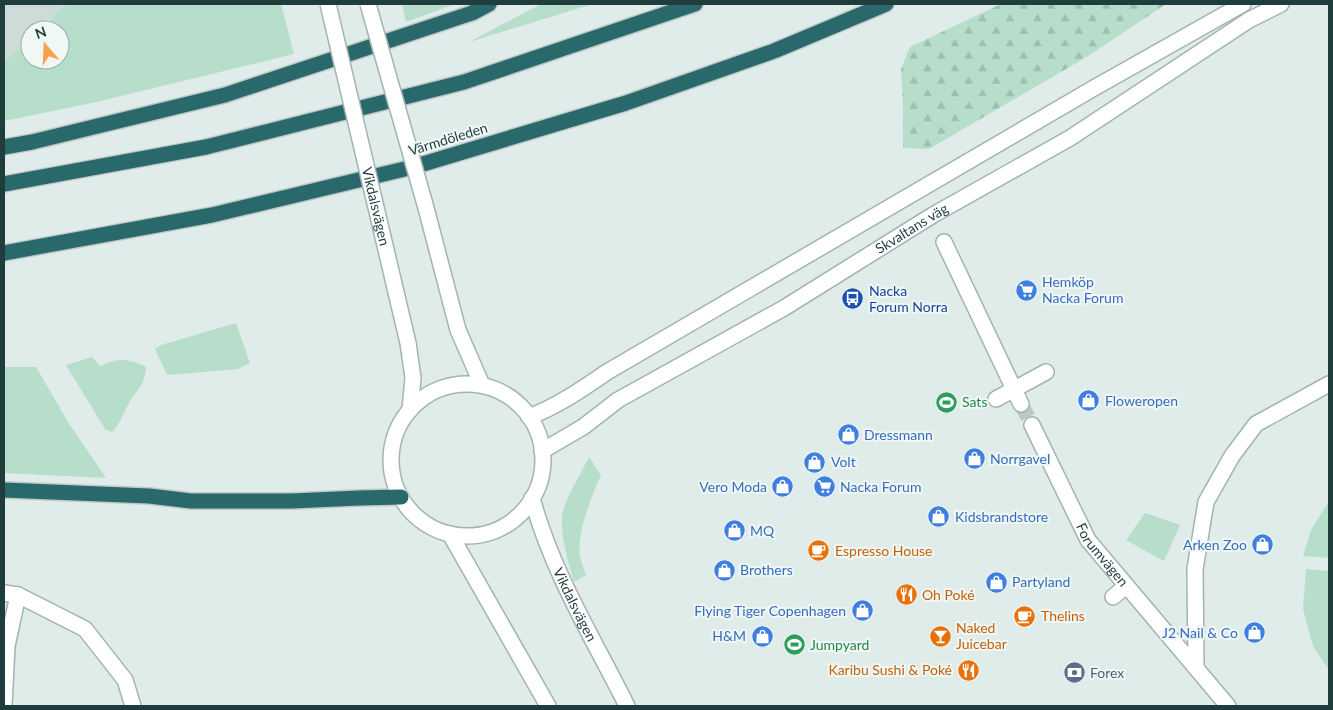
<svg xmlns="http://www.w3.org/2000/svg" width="1333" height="710" viewBox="0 0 1333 710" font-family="Lato,sans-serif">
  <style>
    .built { fill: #cedbd8 }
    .green { fill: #b7decb }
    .forest { fill: url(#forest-firs) }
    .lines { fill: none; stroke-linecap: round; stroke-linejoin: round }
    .minor-tunnel { stroke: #b9c9c6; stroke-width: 15; stroke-dasharray: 15 8; stroke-linecap: butt }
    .minor-casing { stroke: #a2b4b2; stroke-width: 18 }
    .highway-casing { stroke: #c0c9c8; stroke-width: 18 }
    .minor { stroke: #fff; stroke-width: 15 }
    .highway { stroke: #29696b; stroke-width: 15 }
    .minor-bridge-casing { stroke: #a2b4b2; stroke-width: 18; stroke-linecap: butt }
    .minor-bridge { stroke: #fff; stroke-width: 15 }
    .labels { text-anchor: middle; stroke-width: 4; stroke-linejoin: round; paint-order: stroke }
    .street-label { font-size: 14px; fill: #1f3d3c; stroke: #f0f8f6 }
    .shop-label { font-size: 14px; fill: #366cbe; stroke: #f0f8f6; text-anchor: start }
    .transit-label { font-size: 14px; fill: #164399; stroke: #f0f8f6; text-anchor: start }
    .leisure-label { font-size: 14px; fill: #27864d; stroke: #f0f8f6; text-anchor: start }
    .food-label { font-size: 14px; fill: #c56008; stroke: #f0f8f6; text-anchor: start }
    .service-label { font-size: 14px; fill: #4e5e75; stroke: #f0f8f6; text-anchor: start }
  </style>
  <defs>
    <pattern id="forest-firs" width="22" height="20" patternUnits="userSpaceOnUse" patternTransform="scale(1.25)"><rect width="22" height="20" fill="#b7decb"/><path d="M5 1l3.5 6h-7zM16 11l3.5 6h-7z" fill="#9dbfaf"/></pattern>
  </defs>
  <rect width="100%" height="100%" fill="#dfece9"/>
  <polygon class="built" points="4,4 67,4 58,10 42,30 30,30 30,41 4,60"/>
  <g class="green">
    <polygon points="67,4 281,4 294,54 92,103 4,121 4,60 30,41 30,60 60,60 60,30 42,30 58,10"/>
    <polygon points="402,4 455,4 406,22"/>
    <polygon points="541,4 593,4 469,42"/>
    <polygon points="236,323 250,363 238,369 167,375 155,349 161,345"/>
    <path d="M92,357L100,366C121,358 125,358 146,367C145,387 136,389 128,405C122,416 121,422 112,432L105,429L66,365Z"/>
    <polygon points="4,367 36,367 68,422 106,478 4,473"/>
    <path d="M589,457L601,475C592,495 576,534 580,556C581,562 584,569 586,575L574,582C568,561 561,539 562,517C563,502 582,472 589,457Z"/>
    <polygon points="1329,501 1329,558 1303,556 1311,530"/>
    <polygon points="1145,513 1180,525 1164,561 1126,540"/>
    <polygon points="1306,569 1329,571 1329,670 1313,646 1303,609"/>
  </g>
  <polygon class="forest" points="1001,4 1166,4 1090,55 929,149 903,148 903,106 901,69 910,47"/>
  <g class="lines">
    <polyline class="minor-tunnel" points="1021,404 1032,425"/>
    <defs>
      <g id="minor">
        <polyline points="944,242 1021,404"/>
        <polyline points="458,330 482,385"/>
        <polyline points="408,343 413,378 410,410"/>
        <circle cx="467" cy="460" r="76"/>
        <polyline points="996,399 1046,372"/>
        <path d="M529,417C558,406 582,389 607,372L1094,88L1243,4"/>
        <path id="s1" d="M1032,425L1088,540L1228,706"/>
        <path id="s2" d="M542,451L583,427L618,400L784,308L933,215L1070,138L1249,20L1281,4"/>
        <path id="s3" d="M532,498C552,572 593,638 627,706"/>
        <polyline points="450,534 548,706"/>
        <polyline points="4,593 18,595 85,629 125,680 133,706"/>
        <polyline points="1113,597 1126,586"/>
        <polyline points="1196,668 1195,569 1206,502 1232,456 1256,424 1329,384"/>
        <polyline points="4,706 7,646 18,595"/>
      </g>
      <g id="highway">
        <polyline points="4,147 32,142 225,95 472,13 489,4"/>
        <polyline points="4,184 206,147 464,82 695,4"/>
        <polyline points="4,253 212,215 413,167 626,103 774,51 886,4"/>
        <polyline points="4,490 149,496 191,501 292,501 359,498 401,497"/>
      </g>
    </defs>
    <use href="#minor" class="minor-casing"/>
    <use href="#highway" class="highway-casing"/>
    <use href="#minor" class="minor"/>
    <use href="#highway" class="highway"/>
    <defs>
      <g id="minor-bridge">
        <path id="s4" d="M328,4L408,343"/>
        <polyline points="368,4 426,208 458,330"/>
      </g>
    </defs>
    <use href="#minor-bridge" class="minor-bridge-casing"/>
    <use href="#minor-bridge" class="minor-bridge"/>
  </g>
  <defs>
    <symbol id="supermarket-disc" viewBox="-11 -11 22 22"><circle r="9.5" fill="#3f7fe0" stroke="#f0f8f6"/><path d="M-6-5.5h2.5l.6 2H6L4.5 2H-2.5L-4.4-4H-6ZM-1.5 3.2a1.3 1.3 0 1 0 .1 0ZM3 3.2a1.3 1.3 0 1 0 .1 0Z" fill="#fff"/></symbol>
    <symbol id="bus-disc" viewBox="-11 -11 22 22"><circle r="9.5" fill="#1a4fb4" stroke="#f0f8f6"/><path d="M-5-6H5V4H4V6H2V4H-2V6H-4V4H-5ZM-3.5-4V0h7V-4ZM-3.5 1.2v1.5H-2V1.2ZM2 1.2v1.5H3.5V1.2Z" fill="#fff"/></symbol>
    <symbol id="shop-disc" viewBox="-11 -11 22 22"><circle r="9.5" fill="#3f7fe0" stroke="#f0f8f6"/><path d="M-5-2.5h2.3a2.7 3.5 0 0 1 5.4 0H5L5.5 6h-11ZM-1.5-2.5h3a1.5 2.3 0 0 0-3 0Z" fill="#fff"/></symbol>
    <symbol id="stadium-disc" viewBox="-11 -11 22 22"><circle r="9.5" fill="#2e9e5b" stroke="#f0f8f6"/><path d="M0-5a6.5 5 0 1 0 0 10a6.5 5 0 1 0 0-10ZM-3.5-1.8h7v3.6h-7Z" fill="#fff"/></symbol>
    <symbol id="cafe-disc" viewBox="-11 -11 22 22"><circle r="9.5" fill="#e8710a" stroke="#f0f8f6"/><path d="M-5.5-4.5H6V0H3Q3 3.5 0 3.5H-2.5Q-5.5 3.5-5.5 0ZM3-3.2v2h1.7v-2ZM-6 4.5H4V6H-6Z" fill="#fff"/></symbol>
    <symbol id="restaurant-disc" viewBox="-11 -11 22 22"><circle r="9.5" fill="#e8710a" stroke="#f0f8f6"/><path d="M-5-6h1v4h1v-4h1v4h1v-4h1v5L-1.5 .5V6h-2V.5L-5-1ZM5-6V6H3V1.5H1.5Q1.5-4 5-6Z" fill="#fff"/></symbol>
    <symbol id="bar-disc" viewBox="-11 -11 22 22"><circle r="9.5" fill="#e8710a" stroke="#f0f8f6"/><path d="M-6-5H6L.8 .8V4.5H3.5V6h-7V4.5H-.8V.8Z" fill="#fff"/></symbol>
    <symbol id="bank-disc" viewBox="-11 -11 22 22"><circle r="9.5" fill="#5c6f8a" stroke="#f0f8f6"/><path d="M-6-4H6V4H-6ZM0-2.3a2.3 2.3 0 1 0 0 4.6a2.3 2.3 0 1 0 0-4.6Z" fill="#fff"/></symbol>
  </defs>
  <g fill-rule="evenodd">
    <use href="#supermarket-disc" x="1014" y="278" width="25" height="25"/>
    <use href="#bus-disc" x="840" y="286" width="25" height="25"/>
    <use href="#shop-disc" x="1076" y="388" width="25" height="25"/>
    <use href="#stadium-disc" x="934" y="390" width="25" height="25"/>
    <use href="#shop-disc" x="836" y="422" width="25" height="25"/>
    <use href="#shop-disc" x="962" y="446" width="25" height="25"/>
    <use href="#shop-disc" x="802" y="450" width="25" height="25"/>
    <use href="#shop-disc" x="770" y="474" width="25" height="25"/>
    <use href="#supermarket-disc" x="812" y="474" width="25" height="25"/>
    <use href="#shop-disc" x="926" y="504" width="25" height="25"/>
    <use href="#shop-disc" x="722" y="518" width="25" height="25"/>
    <use href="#shop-disc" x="1250" y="532" width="25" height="25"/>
    <use href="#cafe-disc" x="806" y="538" width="25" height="25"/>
    <use href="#shop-disc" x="712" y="558" width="25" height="25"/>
    <use href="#shop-disc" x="984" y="570" width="25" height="25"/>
    <use href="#restaurant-disc" x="894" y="582" width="25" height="25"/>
    <use href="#shop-disc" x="850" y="598" width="25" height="25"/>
    <use href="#cafe-disc" x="1012" y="604" width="25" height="25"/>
    <use href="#shop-disc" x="1242" y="620" width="25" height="25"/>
    <use href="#shop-disc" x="750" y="624" width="25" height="25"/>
    <use href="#bar-disc" x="928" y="624" width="25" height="25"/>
    <use href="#stadium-disc" x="782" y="632" width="25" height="25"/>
    <use href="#restaurant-disc" x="956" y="658" width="25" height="25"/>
    <use href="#bank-disc" x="1062" y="660" width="25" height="25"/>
  </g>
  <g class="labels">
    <g class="street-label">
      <text transform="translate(448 139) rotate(-17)" y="5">Värmdöleden</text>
      <text dy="5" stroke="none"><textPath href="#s4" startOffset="208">Vikdalsvägen</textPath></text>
      <text dy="5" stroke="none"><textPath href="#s2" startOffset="432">Skvaltans väg</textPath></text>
      <text dy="5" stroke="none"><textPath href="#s1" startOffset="148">Forumvägen</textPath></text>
      <text dy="5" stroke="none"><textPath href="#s3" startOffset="115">Vikdalsvägen</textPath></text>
    </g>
    <g class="shop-label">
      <text x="1042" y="287">Hemköp<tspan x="1042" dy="16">Nacka Forum</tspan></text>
      <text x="1105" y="406">Floweropen</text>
      <text x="864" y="440">Dressmann</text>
      <text x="990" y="464">Norrgavel</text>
      <text x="831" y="467">Volt</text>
      <text x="767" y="492" text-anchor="end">Vero Moda</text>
      <text x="840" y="492">Nacka Forum</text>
      <text x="955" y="522">Kidsbrandstore</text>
      <text x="750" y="536">MQ</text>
      <text x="1247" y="550" text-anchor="end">Arken Zoo</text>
      <text x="740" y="575">Brothers</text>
      <text x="1012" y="587">Partyland</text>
      <text x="846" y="616" text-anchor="end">Flying Tiger Copenhagen</text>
      <text x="1238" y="638" text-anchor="end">J2 Nail &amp; Co</text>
      <text x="746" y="641" text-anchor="end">H&amp;M</text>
    </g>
    <g class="transit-label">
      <text x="869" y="296">Nacka<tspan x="869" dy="16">Forum Norra</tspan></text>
    </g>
    <g class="leisure-label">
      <text x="962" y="407">Sats</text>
      <text x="810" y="650">Jumpyard</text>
    </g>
    <g class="food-label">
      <text x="835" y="556">Espresso House</text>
      <text x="922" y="600">Oh Poké</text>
      <text x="1041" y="621">Thelins</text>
      <text x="956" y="633">Naked<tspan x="956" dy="16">Juicebar</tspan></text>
      <text x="952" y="675" text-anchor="end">Karibu Sushi &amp; Poké</text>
    </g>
    <g class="service-label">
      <text x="1090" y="678">Forex</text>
    </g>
  </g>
  <rect width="1333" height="710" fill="none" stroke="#1f3d3c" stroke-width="10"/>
  <g transform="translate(45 45) rotate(341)"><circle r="24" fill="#f0f8f6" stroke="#9cadac"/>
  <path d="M0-4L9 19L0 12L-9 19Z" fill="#faa14f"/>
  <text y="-8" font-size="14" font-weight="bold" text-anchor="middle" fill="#1f3d3c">N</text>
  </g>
</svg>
